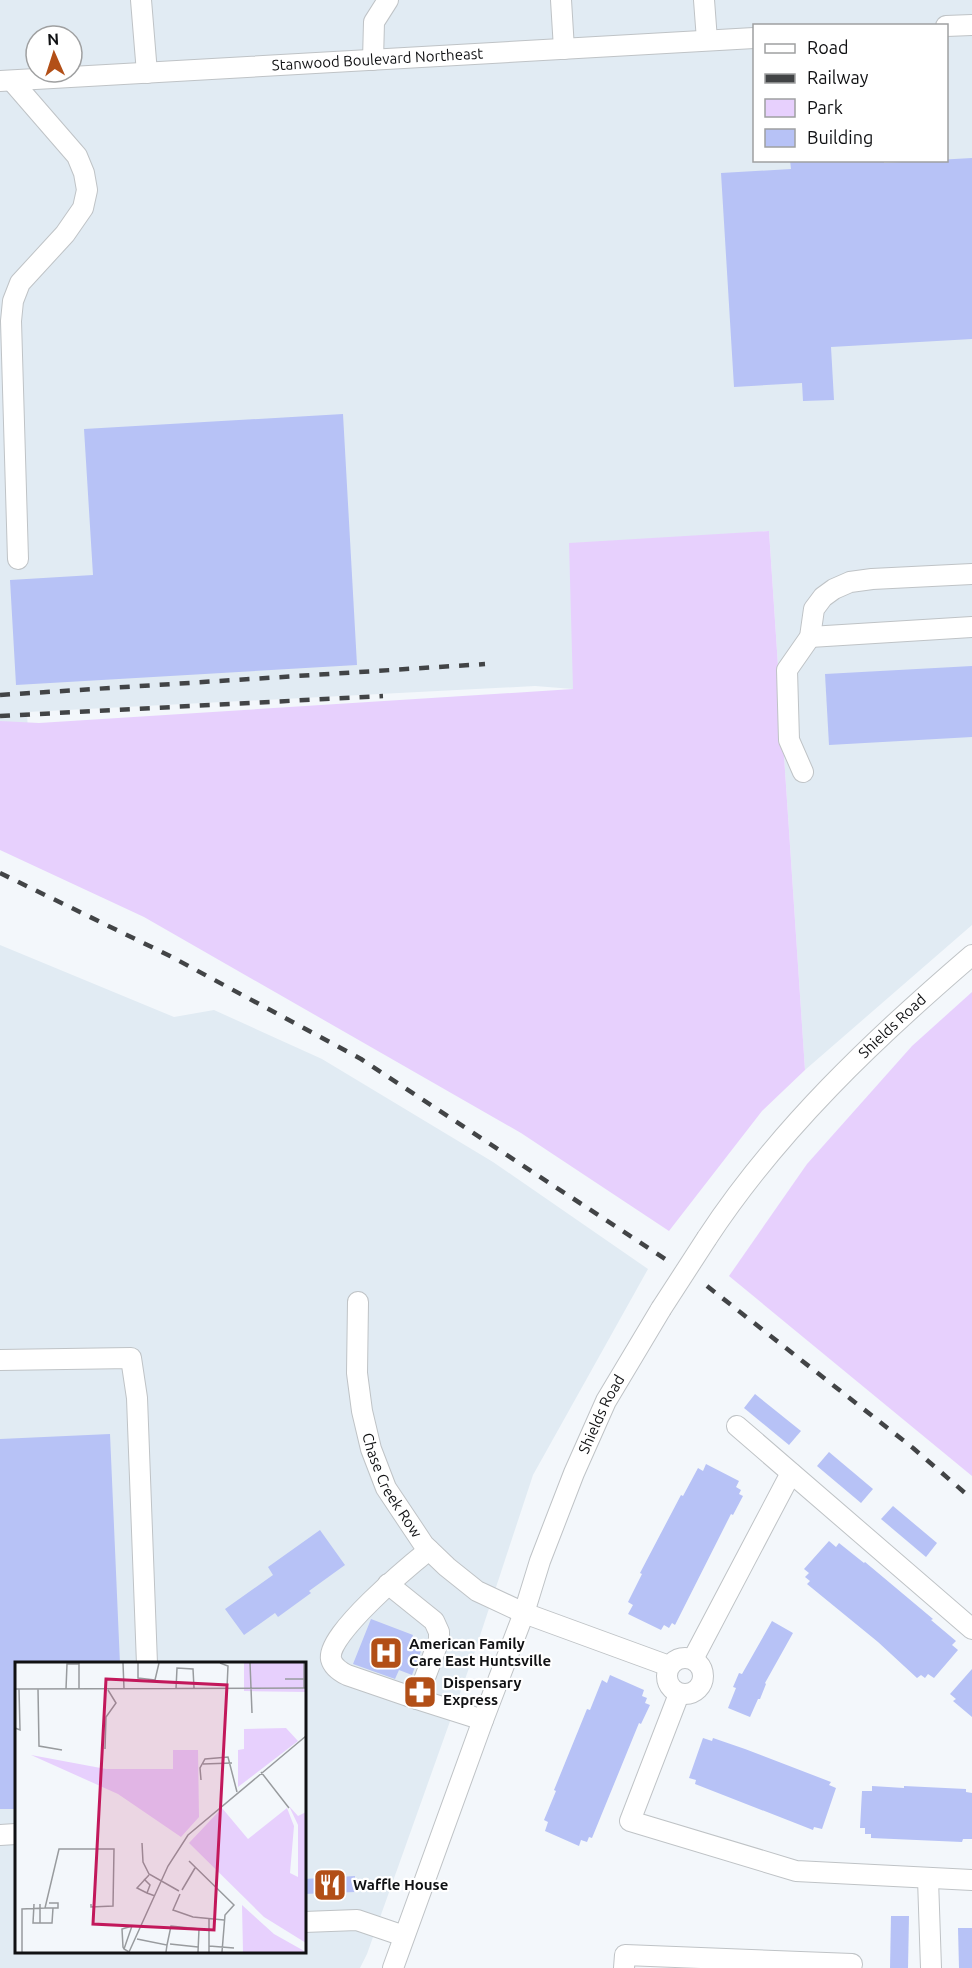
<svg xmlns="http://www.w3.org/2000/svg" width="972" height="1968" viewBox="0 0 972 1968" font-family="Ubuntu,sans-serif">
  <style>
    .built { fill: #e1ebf3; fill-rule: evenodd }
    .green { fill: #e7d0fd }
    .building { fill: #b7c2f6 }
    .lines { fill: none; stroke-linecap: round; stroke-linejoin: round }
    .minor-casing { stroke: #bfc3c6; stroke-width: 22 }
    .minor { stroke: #fff; stroke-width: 20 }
    .rail { stroke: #424446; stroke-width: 4.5; stroke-dasharray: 10 10; stroke-linecap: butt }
    .minor-bridge-casing { stroke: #bfc3c6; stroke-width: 22; stroke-linecap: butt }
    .minor-bridge { stroke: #fff; stroke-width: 20 }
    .labels { text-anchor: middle; stroke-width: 4.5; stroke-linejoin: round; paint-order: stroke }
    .street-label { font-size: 15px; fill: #101113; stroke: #fff }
    .poi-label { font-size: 15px; font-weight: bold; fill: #101113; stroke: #fff; text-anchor: start }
    .inset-road { fill: none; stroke: #989b9e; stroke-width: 1.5 }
    .view { fill: #c2185b; fill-opacity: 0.15; stroke: #c2185b; stroke-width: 3 }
    .inset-edge { fill: none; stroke: #101113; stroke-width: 3 }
  </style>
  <rect width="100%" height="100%" fill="#f3f7fb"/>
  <g class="built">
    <path d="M0,0H972V925L805,1070L769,531L716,535L573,689L535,686L27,712L32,814L0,802ZM754,26H946V160H754ZM36,36H72V72H36Z"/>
    <path d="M0,945L174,1017L214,1010L322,1059L493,1162L648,1269L533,1475L474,1654L367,1954L360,1968H0ZM16,1664H304V1952H16Z"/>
  </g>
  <g class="green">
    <polygon points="769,531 805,1070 762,1111 669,1231 521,1133 144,917 0,850 0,721 39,723 573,689 569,543"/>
    <polygon points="972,992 972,1476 729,1276 807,1164 912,1046"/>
  </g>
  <g class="building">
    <polygon points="972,158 972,339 831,347 834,400 803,401 802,383 734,387 721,173 791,169 790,160 884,160 884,163"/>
    <polygon points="343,414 357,665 16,685 10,580 93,575 84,429"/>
    <polygon points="972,666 972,737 829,745 825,674"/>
    <polygon points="755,1394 801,1431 789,1445 744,1408"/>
    <polygon points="110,1434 120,1664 16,1664 16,1809 0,1809 0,1439"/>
    <polygon points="829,1452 873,1489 861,1503 817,1466"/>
    <polygon points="706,1464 739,1481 736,1487 741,1490 739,1494 743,1496 733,1515 731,1514 675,1625 672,1623 669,1628 664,1625 661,1630 628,1614 633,1605 628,1602 642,1574 640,1573 681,1495 683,1496 698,1468 703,1471"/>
    <polygon points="893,1506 937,1543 926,1557 881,1519"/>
    <polygon points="320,1530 345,1565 309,1591 311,1593 278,1617 275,1613 244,1635 225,1609 273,1575 268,1567"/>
    <polygon points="829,1541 836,1547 839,1543 864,1563 865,1562 933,1619 931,1620 956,1641 952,1645 958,1650 934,1678 928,1674 925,1678 921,1675 917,1678 878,1642 807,1584 810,1581 805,1577 809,1573 804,1569"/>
    <polygon points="371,1619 413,1635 409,1646 421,1651 412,1675 399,1670 395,1679 353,1664"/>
    <polygon points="772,1621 793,1633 765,1683 766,1684 760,1699 758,1699 750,1717 728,1708 736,1688 733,1687 739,1673 742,1674"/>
    <polygon points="972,1669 972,1717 953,1701 956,1699 950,1694"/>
    <polygon points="610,1675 644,1690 642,1696 647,1698 645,1703 650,1705 641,1724 639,1723 592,1838 589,1837 587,1842 581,1840 579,1846 545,1831 548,1822 544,1820 556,1791 554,1790 587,1709 590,1710 602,1680 607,1683"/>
    <polygon points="703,1738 712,1741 713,1738 745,1749 831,1782 829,1785 836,1788 822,1829 814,1827 813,1830 695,1784 696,1780 689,1778"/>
    <polygon points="872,1786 904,1788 904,1786 966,1789 966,1792 972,1793 972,1839 963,1839 962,1842 871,1838 871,1834 865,1834 865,1828 860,1828 862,1791 872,1791"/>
    <polygon points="355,1876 355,1892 304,1894 304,1879"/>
    <polygon points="891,1916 909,1916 908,1968 890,1968"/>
    <polygon points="958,1928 972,1928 972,1968 959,1968"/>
  </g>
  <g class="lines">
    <defs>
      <g id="minor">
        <polyline points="141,0 147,73"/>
        <polyline points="561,0 564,49"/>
        <polyline points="704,0 707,40"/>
        <polyline points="946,26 972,25"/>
        <polyline points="373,60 374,22 388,0"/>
        <path id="s1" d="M0,81L754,38"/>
        <polyline points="12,81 77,156 84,173 87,190 83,208 65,234 20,283 13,301 11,321 18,559"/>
        <polyline points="810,637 972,627"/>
        <polyline points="803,772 789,740 787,670 810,637 814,609 823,597 834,589 850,582 872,579 972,574"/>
        <path id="s2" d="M707,1238C778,1130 874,1039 972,955"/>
        <path id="s3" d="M358,1302L357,1373L362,1411L371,1449L386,1488L424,1545L447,1567L477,1591L524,1613L669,1666"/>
        <polyline points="0,1360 131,1358 137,1398 147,1664"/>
        <polyline points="737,1426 972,1629"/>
        <polyline points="388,1584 434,1621 439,1632 439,1640 417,1699 483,1720"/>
        <circle cx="685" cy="1676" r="18"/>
        <polyline points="693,1659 791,1473"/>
        <polyline points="679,1694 630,1821 796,1871 972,1880"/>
        <path d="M417,1699L347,1675C341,1672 333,1667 331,1659C326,1635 409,1566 429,1550"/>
        <polyline points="0,1835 16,1834"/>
        <polyline points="928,1879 931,1968"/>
        <polyline points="304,1922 357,1920 404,1936"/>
        <path id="s4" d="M393,1968L483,1720L524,1613L540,1561L574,1473L606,1401L661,1309"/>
        <polyline points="624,1968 625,1955 852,1964 851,1968"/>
      </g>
    </defs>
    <use href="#minor" class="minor-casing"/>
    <use href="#minor" class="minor"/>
    <g class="rail">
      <polyline points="0,695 485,664"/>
      <polyline points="0,716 383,696"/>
      <polyline points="0,873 170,956 361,1059 665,1259"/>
      <polyline points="707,1286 913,1448 972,1499"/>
    </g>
    <defs>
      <polyline id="minor-bridge" points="661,1309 707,1238"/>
    </defs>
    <use href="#minor-bridge" class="minor-bridge-casing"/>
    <use href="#minor-bridge" class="minor-bridge"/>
  </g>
  <defs>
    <symbol id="hospital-square" viewBox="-11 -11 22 22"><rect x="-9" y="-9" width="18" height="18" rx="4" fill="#b24f17" stroke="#fff"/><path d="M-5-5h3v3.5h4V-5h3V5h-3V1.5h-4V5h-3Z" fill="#fff"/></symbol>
    <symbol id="pharmacy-square" viewBox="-11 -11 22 22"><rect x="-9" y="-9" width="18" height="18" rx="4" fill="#b24f17" stroke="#fff"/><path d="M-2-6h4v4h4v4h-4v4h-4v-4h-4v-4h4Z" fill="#fff"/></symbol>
    <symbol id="restaurant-square" viewBox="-11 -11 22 22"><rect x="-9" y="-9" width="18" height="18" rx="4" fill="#b24f17" stroke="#fff"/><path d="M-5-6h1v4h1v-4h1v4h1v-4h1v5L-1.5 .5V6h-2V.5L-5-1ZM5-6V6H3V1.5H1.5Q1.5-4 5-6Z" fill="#fff"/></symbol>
  </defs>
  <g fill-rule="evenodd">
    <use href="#hospital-square" x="367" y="1634" width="38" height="38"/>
    <use href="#pharmacy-square" x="401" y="1673" width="38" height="38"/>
    <use href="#restaurant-square" x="311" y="1866" width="38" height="38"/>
  </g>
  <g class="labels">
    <g class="street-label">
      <text dy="5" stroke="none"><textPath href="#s1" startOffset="378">Stanwood Boulevard Northeast</textPath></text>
      <text dy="5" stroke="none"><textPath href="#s2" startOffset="282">Shields Road</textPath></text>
      <text dy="5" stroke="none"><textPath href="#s4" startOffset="592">Shields Road</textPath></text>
      <text dy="5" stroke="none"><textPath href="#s3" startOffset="190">Chase Creek Row</textPath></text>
    </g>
    <g class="poi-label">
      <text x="409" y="1649">American Family<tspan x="409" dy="17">Care East Huntsville</tspan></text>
      <text x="443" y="1688">Dispensary<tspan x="443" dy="17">Express</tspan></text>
      <text x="353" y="1890">Waffle House</text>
    </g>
  </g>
  <g transform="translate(15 1662)">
    <rect width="291" height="291" fill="#f3f7fb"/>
    <path d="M229,1H291V30L229,29ZM271,66L283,79L223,125V88L229,87V67ZM158,88H183L184,155L166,175L103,132L16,93L91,107H158ZM274,144L283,154L291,150V281L249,255L174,181L207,146L233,177L272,146L279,164L275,211L283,215V163ZM227,243L259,272L291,290H228Z" fill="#e7d0fd"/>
    <path class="inset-road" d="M108,1L109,27M123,1V16L140,18L144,1M205,1L213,4L212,26M235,1L237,51M289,1V26M270,17H289M0,27L291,26M23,27L24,84L47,88M51,27L52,2H64M64,27V1M161,27L162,6L178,7L179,26M0,66L5,68L4,27M90,87L91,55L101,41L93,28M188,102L217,101M246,110L274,146M186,118L185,106L190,97L213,95L222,130M127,181L128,200L134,212L164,229M174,199L219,243L210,253L207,290M129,217L135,223L132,231L140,234M167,228L180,206M132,231L122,226L134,213M165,232L158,248L178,255L209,258M19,242L18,261H37L38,246M30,246H43V241H34M25,261V242M122,277L152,283L151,290M155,282L183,285M152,283L156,264L184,267L183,290M194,284L219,286M109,287L117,264L107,267L108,285L109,287L114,290M7,290V247L30,246L44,187H99L98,244L76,245V242M114,290L153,204L173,173L291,74M194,290V257"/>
    <path class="view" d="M91,17L212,23L199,268L78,262Z"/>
    <rect width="291" height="291" class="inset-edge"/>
  </g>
  <rect x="753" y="24" width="195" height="138" fill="#ffffff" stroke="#9fa0a1" stroke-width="1.5"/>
  <rect x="765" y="44" width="30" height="9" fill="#ffffff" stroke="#9fa0a1" stroke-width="1.5"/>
  <text x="807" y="54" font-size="18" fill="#101113">Road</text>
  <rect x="765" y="74" width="30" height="9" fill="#424446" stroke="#9fa0a1" stroke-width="1.5"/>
  <text x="807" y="84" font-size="18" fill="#101113">Railway</text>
  <rect x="765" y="99" width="30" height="18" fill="#e7d0fd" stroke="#9fa0a1" stroke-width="1.5"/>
  <text x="807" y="114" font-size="18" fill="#101113">Park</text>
  <rect x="765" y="129" width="30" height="18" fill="#b7c2f6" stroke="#9fa0a1" stroke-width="1.5"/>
  <text x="807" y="144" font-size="18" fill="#101113">Building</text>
  <g transform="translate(54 54) rotate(357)"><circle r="28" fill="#ffffff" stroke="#9fa0a1" stroke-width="1.5"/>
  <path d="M0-4.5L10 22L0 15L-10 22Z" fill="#b24f17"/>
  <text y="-9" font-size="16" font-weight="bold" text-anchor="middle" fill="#101113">N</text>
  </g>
</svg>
